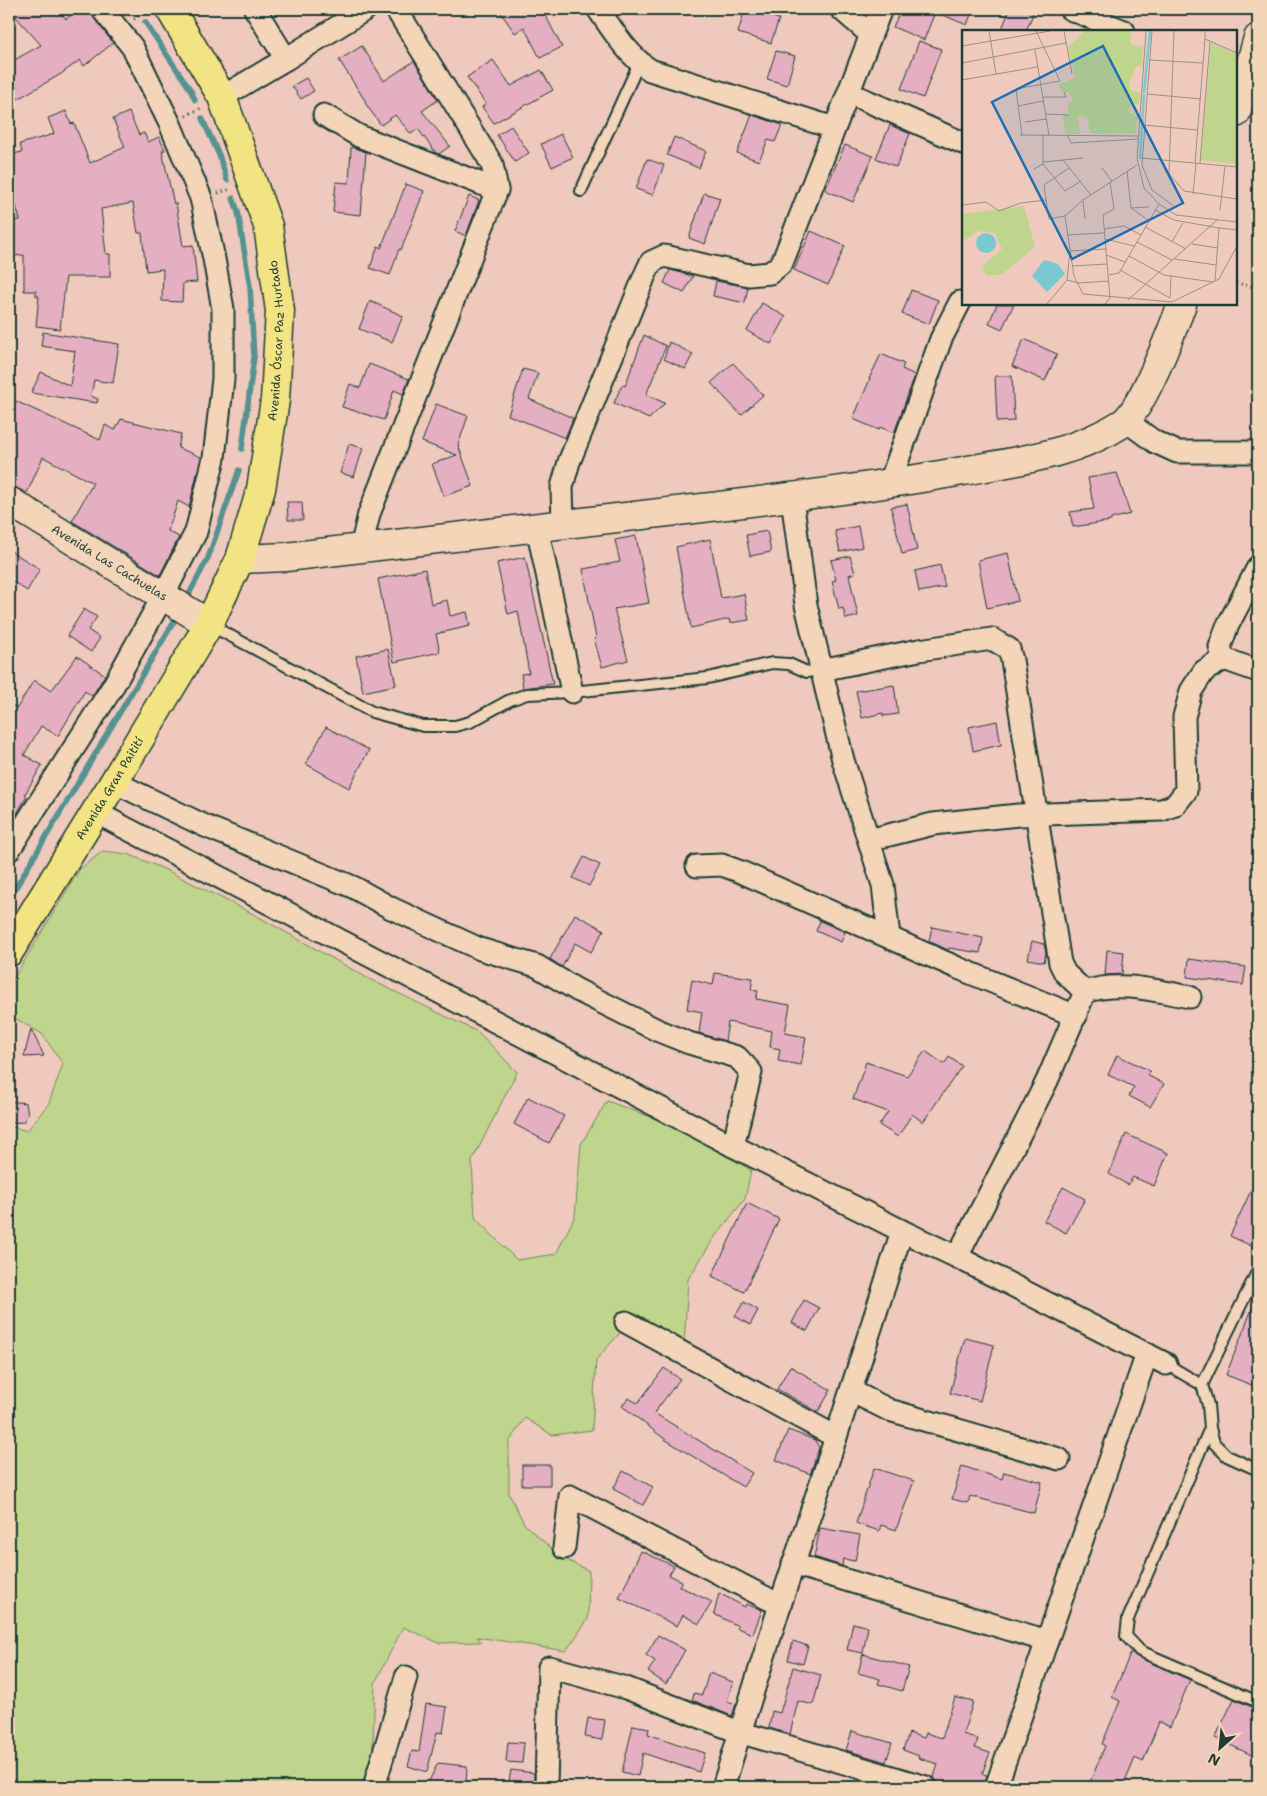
<svg xmlns="http://www.w3.org/2000/svg" width="1267" height="1796" viewBox="0 0 1267 1796" font-family="'Shantell Sans',sans-serif">
  <style>
    .green { fill: #bfd58b; stroke: #6f8960 }
    .lines { fill: none; stroke-linecap: round; stroke-linejoin: round }
    .stream { stroke: #549292; stroke-width: 5.5 }
    .building { fill: #e5aec3; stroke: #1f3d34 }
    .lane-casing { stroke: #1f3d34; stroke-width: 14 }
    .street-casing { stroke: #1f3d34; stroke-width: 25 }
    .secondary-casing { stroke: #1f3d34; stroke-width: 31 }
    .primary-casing { stroke: #1f3d34; stroke-width: 31 }
    .path { stroke: #1f3d34; stroke-width: 3; stroke-dasharray: 1 4; stroke-linecap: butt }
    .lane { stroke: #f3d5b9; stroke-width: 10 }
    .street { stroke: #f3d5b9; stroke-width: 21 }
    .secondary { stroke: #f3d5b9; stroke-width: 28 }
    .primary { stroke: #f4e382; stroke-width: 28 }
    .labels { text-anchor: middle; stroke-width: 5; stroke-linejoin: round; paint-order: stroke }
    .street-label { font-size: 12px; fill: #1f3d34; stroke: #f3d5b9 }
    .inset-river { fill: none; stroke: #78cad0; stroke-width: 2.5 }
    .inset-road { fill: none; stroke: #9c9186; stroke-width: 1 }
    .view { fill: #1f6fb2; fill-opacity: 0.15; stroke: #1f6fb2; stroke-width: 2.5 }
    .inset-edge { fill: none; stroke: #1f3d34; stroke-width: 2.5 }
  </style>
  <rect width="100%" height="100%" fill="#efc9bc"/>
  <filter id="ink" filterUnits="userSpaceOnUse"><feTurbulence type="fractalNoise" baseFrequency=".02" numOctaves="2"/><feDisplacementMap in="SourceGraphic" scale="10" xChannelSelector="R" yChannelSelector="G"/><feConvolveMatrix kernelMatrix="1 2 1 2 8 2 1 2 1" color-interpolation-filters="sRGB"/></filter>
  <g filter="url(#ink)">
    <polygon class="green" points="103,851 128,854 164,869 257,916 369,979 478,1032 517,1072 472,1161 475,1218 517,1260 556,1254 575,1216 581,1144 607,1101 670,1124 751,1170 745,1199 714,1238 688,1279 684,1347 624,1328 596,1360 592,1430 552,1435 525,1418 509,1442 509,1494 525,1525 561,1557 589,1571 588,1619 566,1651 477,1637 481,1642 439,1643 403,1627 375,1683 372,1770 366,1787 9,1787 9,1126 27,1131 49,1103 63,1064 42,1034 11,1016 9,986 80,869"/>
    <g class="lines">
      <g class="stream">
        <polyline points="145,22 190,89 195,100"/>
        <polyline points="202,118 219,155 227,180"/>
        <polyline points="233,198 238,212 250,287 254,357 242,449"/>
        <polyline points="186,600 208,558 239,470"/>
        <polyline points="9,899 179,613"/>
      </g>
    </g>
    <g class="building">
      <polygon points="9,9 57,9 66,19 79,9 87,9 113,43 84,66 80,60 61,74 16,100 9,88 9,63 41,45"/>
      <polygon points="498,9 542,9 562,47 540,58 524,27 515,33"/>
      <polygon points="745,9 779,19 771,43 738,33"/>
      <polygon points="901,9 927,9 935,12 924,40 893,27"/>
      <polygon points="928,9 973,9 967,25"/>
      <polygon points="1010,9 1035,9 1026,31 1001,31"/>
      <polygon points="919,41 941,49 923,98 901,89"/>
      <polygon points="362,46 384,81 414,61 438,100 422,111 450,146 439,154 436,153 418,129 411,134 395,115 381,125 365,103 366,102 339,60"/>
      <polygon points="776,51 795,56 787,85 767,79"/>
      <polygon points="493,60 511,86 541,70 553,90 494,123 482,107 486,104 467,77"/>
      <polygon points="306,78 314,91 301,99 292,86"/>
      <polygon points="66,111 71,124 74,123 90,163 125,147 113,119 129,112 139,135 144,133 148,142 159,137 165,150 162,151 174,204 176,203 183,246 193,245 197,282 183,283 182,302 162,301 163,269 146,271 142,233 138,233 133,203 101,209 106,254 110,254 110,277 66,277 60,329 36,326 39,296 36,296 36,291 24,291 24,255 12,256 9,221 20,220 9,180 9,155 22,152 20,144 54,134 48,118"/>
      <polygon points="752,115 782,125 775,142 768,140 759,161 737,153"/>
      <polygon points="890,125 910,134 896,167 876,158"/>
      <polygon points="511,126 529,153 515,162 497,135"/>
      <polygon points="561,134 573,157 552,167 541,144"/>
      <polygon points="674,137 706,151 699,168 667,155"/>
      <polygon points="845,145 873,156 853,202 825,190"/>
      <polygon points="351,147 366,152 361,215 333,212 336,182 349,183"/>
      <polygon points="647,159 664,165 653,195 636,189"/>
      <polygon points="406,184 424,191 401,250 399,249 390,275 370,268 378,246 381,248"/>
      <polygon points="704,193 720,198 705,244 689,238"/>
      <polygon points="469,196 479,200 466,236 455,231"/>
      <polygon points="811,231 845,246 828,285 794,270"/>
      <polygon points="670,270 693,276 684,293 664,283"/>
      <polygon points="716,281 748,287 745,303 713,296"/>
      <polygon points="911,290 938,300 929,324 902,314"/>
      <polygon points="370,301 403,316 392,342 359,329"/>
      <polygon points="762,303 786,317 771,344 747,331"/>
      <polygon points="997,304 1014,304 1002,329 989,323"/>
      <polygon points="43,332 119,344 113,383 94,380 91,396 98,399 97,403 31,393 41,372 70,386 75,351 41,346"/>
      <polygon points="644,335 666,346 646,395 665,403 649,419 614,403 622,385 625,386"/>
      <polygon points="1024,339 1057,354 1045,381 1012,366"/>
      <polygon points="669,342 693,354 685,369 664,359"/>
      <polygon points="881,354 904,364 902,369 915,375 894,433 880,427 879,430 853,419 870,379 869,379"/>
      <polygon points="733,363 763,395 741,415 711,383"/>
      <polygon points="369,364 409,379 403,394 394,390 384,420 342,407 350,384 360,388"/>
      <polygon points="523,369 538,373 529,399 573,418 565,438 508,415"/>
      <polygon points="995,376 1012,376 1014,421 997,422"/>
      <polygon points="9,398 100,440 105,425 115,430 121,419 181,434 178,448 201,457 189,507 178,501 168,531 179,537 160,575 72,521 93,483 43,457 27,493 17,488 9,485"/>
      <polygon points="436,404 468,416 458,445 473,486 444,496 432,464 457,455 422,442"/>
      <polygon points="349,444 363,448 354,477 340,473"/>
      <polygon points="1117,473 1130,514 1111,519 1111,521 1073,527 1070,512 1094,509 1088,478"/>
      <polygon points="287,502 302,502 303,520 288,520"/>
      <polygon points="907,504 917,550 902,554 891,507"/>
      <polygon points="858,526 862,547 840,552 835,531"/>
      <polygon points="767,531 771,552 750,556 746,535"/>
      <polygon points="636,536 649,603 614,609 628,660 602,667 594,639 596,638 583,569 620,562 615,540"/>
      <polygon points="710,539 721,598 744,594 749,620 730,623 729,619 691,628 676,547"/>
      <polygon points="9,550 40,569 27,591 9,579"/>
      <polygon points="1008,553 1018,601 987,608 978,560"/>
      <polygon points="850,556 855,573 849,575 858,616 846,619 843,608 839,609 832,581 836,580 831,560"/>
      <polygon points="525,557 553,684 523,688 521,674 529,673 518,611 508,614 497,563"/>
      <polygon points="940,565 945,587 919,592 915,571"/>
      <polygon points="425,569 431,604 447,600 450,616 467,612 470,626 436,634 440,652 394,662 378,579"/>
      <polygon points="84,609 97,617 88,630 100,638 91,652 67,636"/>
      <polygon points="388,649 396,685 363,692 356,656"/>
      <polygon points="77,656 105,675 92,696 85,691 58,736 41,726 24,755 42,765 25,794 27,796 9,827 9,704 17,708 34,680 51,691"/>
      <polygon points="894,685 898,714 883,716 883,713 862,718 856,691"/>
      <polygon points="997,721 1001,745 973,751 969,727"/>
      <polygon points="326,727 369,750 349,788 306,764"/>
      <polygon points="584,857 600,865 589,886 573,878"/>
      <polygon points="575,914 604,930 591,952 575,943 562,967 550,959"/>
      <polygon points="820,921 845,932 841,942 816,931"/>
      <polygon points="932,927 983,938 980,953 949,948 948,950 929,941"/>
      <polygon points="1032,941 1044,944 1046,953 1044,962 1028,959"/>
      <polygon points="1107,950 1124,952 1122,974 1105,975"/>
      <polygon points="1189,959 1246,967 1243,985 1187,977"/>
      <polygon points="715,973 753,978 751,990 758,991 756,999 790,1005 785,1033 806,1037 801,1065 778,1061 780,1049 770,1047 772,1031 728,1022 725,1041 699,1033 702,1012 687,1009 692,980 713,985"/>
      <polygon points="31,1029 44,1056 24,1057"/>
      <polygon points="925,1051 944,1064 949,1057 962,1066 923,1122 912,1114 898,1137 879,1125 888,1112 853,1099 866,1062 907,1076"/>
      <polygon points="1117,1055 1150,1071 1147,1075 1164,1084 1150,1107 1129,1096 1134,1087 1108,1075"/>
      <polygon points="528,1097 564,1116 549,1143 514,1124"/>
      <polygon points="9,1101 26,1103 28,1114 23,1122 9,1123"/>
      <polygon points="1126,1134 1168,1153 1154,1186 1133,1177 1128,1185 1109,1174"/>
      <polygon points="1258,1175 1258,1249 1230,1236"/>
      <polygon points="1063,1187 1085,1199 1066,1233 1044,1221"/>
      <polygon points="747,1203 779,1219 744,1292 712,1276"/>
      <polygon points="1257,1296 1258,1370 1252,1385 1226,1375"/>
      <polygon points="804,1300 819,1308 807,1331 792,1323"/>
      <polygon points="744,1302 758,1310 750,1325 735,1316"/>
      <polygon points="965,1338 994,1345 980,1401 950,1393"/>
      <polygon points="790,1366 831,1390 818,1412 777,1389"/>
      <polygon points="664,1368 680,1379 654,1413 752,1473 743,1487 666,1440 622,1406 628,1398 638,1403"/>
      <polygon points="788,1430 815,1440 819,1448 810,1474 776,1460"/>
      <rect x="522" y="1465" width="28" height="20"/>
      <polygon points="962,1466 1002,1479 1004,1472 1042,1482 1034,1513 970,1496 968,1503 952,1499"/>
      <polygon points="874,1468 914,1481 896,1530 881,1525 879,1531 856,1523"/>
      <polygon points="623,1471 653,1487 643,1505 613,1489"/>
      <polygon points="820,1528 860,1535 855,1561 843,1559 842,1566 814,1557"/>
      <polygon points="641,1551 674,1566 669,1575 682,1581 679,1586 712,1602 699,1624 683,1615 677,1626 619,1598"/>
      <polygon points="719,1593 745,1607 746,1604 762,1610 753,1634 737,1628 738,1626 714,1614"/>
      <polygon points="853,1623 868,1627 863,1653 847,1650"/>
      <polygon points="658,1635 685,1650 666,1684 648,1672 655,1661 646,1655"/>
      <polygon points="793,1641 808,1646 803,1664 788,1660"/>
      <polygon points="1131,1652 1137,1657 1190,1680 1170,1727 1159,1722 1143,1762 1135,1758 1123,1787 1088,1787 1105,1746 1102,1744 1120,1701 1112,1697"/>
      <polygon points="863,1654 909,1667 902,1691 878,1684 880,1679 858,1673"/>
      <polygon points="793,1667 821,1675 813,1705 798,1701 790,1734 769,1728 772,1711 780,1713"/>
      <polygon points="709,1673 733,1682 727,1701 736,1704 732,1716 692,1700 694,1693 702,1695"/>
      <polygon points="955,1697 973,1702 963,1734 978,1739 975,1748 990,1753 982,1774 987,1775 984,1787 945,1787 938,1785 934,1777 938,1764 918,1758 919,1756 903,1750 909,1733 924,1738 926,1733 942,1738"/>
      <polygon points="1234,1699 1258,1710 1258,1758 1215,1738"/>
      <polygon points="426,1704 447,1707 443,1733 437,1732 427,1772 408,1766 412,1751 419,1752"/>
      <polygon points="588,1718 605,1720 602,1740 585,1737"/>
      <polygon points="633,1725 649,1728 648,1734 705,1753 699,1772 643,1753 638,1776 622,1772"/>
      <polygon points="852,1731 892,1743 886,1762 846,1750"/>
      <polygon points="508,1742 524,1743 522,1763 506,1762"/>
      <polygon points="438,1763 467,1766 466,1784 447,1782 444,1787 426,1787"/>
      <polygon points="511,1770 534,1773 534,1787 508,1787"/>
    </g>
    <g class="lines">
      <defs>
        <g id="lane">
          <polyline points="581,191 639,63"/>
          <polyline points="210,625 372,712 423,726 455,726 470,722 510,700 527,694 572,692 708,678 772,663 789,664 807,672 821,670"/>
          <polyline points="1166,1364 1202,1385 1208,1405 1210,1428 1214,1443 1227,1456 1258,1470"/>
          <polyline points="1202,1385 1258,1270"/>
          <polyline points="1210,1428 1128,1619 1126,1636 1140,1651 1258,1702"/>
        </g>
        <g id="street">
          <polyline points="255,9 286,59"/>
          <path d="M598,9C613,31 628,55 650,70L834,128"/>
          <polyline points="841,9 870,34"/>
          <polyline points="1070,9 1124,31"/>
          <polyline points="849,93 963,143"/>
          <polyline points="222,97 286,59 366,9"/>
          <polyline points="324,115 359,136 497,190"/>
          <polyline points="1126,421 1155,442 1177,452 1258,452"/>
          <polyline points="889,485 941,339 960,302"/>
          <polyline points="792,498 806,605 843,760 883,885 889,937"/>
          <polyline points="563,523 562,487 569,462 645,275 651,262 664,256 749,275 770,273 782,263 881,9"/>
          <polyline points="537,527 572,692"/>
          <polyline points="361,548 369,514 497,190 492,164 396,9"/>
          <polyline points="1258,567 1227,627 1220,647 1224,659 1258,671"/>
          <polyline points="821,670 919,650 992,639 1009,649 1012,660 1060,963 1065,973 1085,992"/>
          <polyline points="114,782 205,826 353,887 391,908 480,949 537,966 577,990 659,1031 689,1043 737,1057 751,1072 733,1146"/>
          <polyline points="95,812 733,1146 902,1231 957,1257 1166,1364"/>
          <polyline points="869,840 933,824 1018,815 1162,810 1175,805 1186,791 1184,717 1191,691 1204,671 1224,659"/>
          <polyline points="9,850 112,688 163,596 196,532 214,458 223,379 223,309 214,259 201,198 170,124 133,48 102,9"/>
          <polyline points="697,866 722,865 741,872 958,968 1076,1016"/>
          <path d="M957,1257L1047,1081L1085,992C1118,980 1157,991 1190,997"/>
          <polyline points="626,1322 836,1437"/>
          <polyline points="851,1391 889,1410 1059,1459"/>
          <polyline points="564,1548 570,1496 780,1605"/>
          <polyline points="793,1564 1047,1641"/>
          <polyline points="374,1787 406,1677"/>
          <polyline points="546,1787 549,1667 626,1688 739,1732 926,1787"/>
          <polyline points="723,1787 780,1605 836,1437 902,1231"/>
          <polyline points="996,1787 1147,1354"/>
        </g>
        <g id="secondary">
          <polyline points="1236,113 1258,38"/>
          <path id="s1" d="M9,501L209,624"/>
          <path d="M240,559L286,557C422,541 558,524 694,509C784,498 874,487 963,471C1018,461 1075,454 1123,423C1142,410 1173,328 1182,304"/>
        </g>
        <g id="primary">
          <path id="s2" d="M9,952L114,782L209,624L240,559L261,489L275,400L280,311L268,226L222,97L170,9"/>
        </g>
      </defs>
      <use href="#lane" class="lane-casing"/>
      <use href="#street" class="street-casing"/>
      <use href="#secondary" class="secondary-casing"/>
      <use href="#primary" class="primary-casing"/>
      <g class="path">
        <polyline points="134,19 148,9"/>
        <polyline points="186,116 203,107"/>
        <polyline points="218,193 231,189"/>
        <polyline points="1236,283 1258,288"/>
      </g>
      <use href="#lane" class="lane"/>
      <use href="#street" class="street"/>
      <use href="#secondary" class="secondary"/>
      <use href="#primary" class="primary"/>
    </g>
  </g>
  <g class="labels">
    <g class="street-label">
      <text dy="4" stroke="none"><textPath href="#s2" startOffset="679">Avenida Óscar Paz Hurtado</textPath></text>
      <text dy="4" stroke="none"><textPath href="#s1" startOffset="118">Avenida Las Cachuelas</textPath></text>
      <text dy="4" stroke="none"><textPath href="#s2" startOffset="192">Avenida Gran Paitití</textPath></text>
    </g>
  </g>
  <g transform="translate(962 30)">
    <rect width="275" height="275" fill="#efc9bc"/>
    <path d="M123,1H177H170L168,13L177,17L181,15L180,35L174,37L167,54L168,60L177,62L178,67L177,74L168,75L167,78L168,83L176,87L174,103L133,104L128,102L125,87L119,86L116,88L118,104H103L101,85L107,84L105,74L112,69L107,63L99,61L97,54L113,48L106,17ZM249,13L275,24V134L239,130ZM62,176L73,217L39,245H24L20,236L40,219L33,203L16,201L0,212V184Z" fill="#bfd58b"/>
    <path d="M14 213a10 10 0 1 1 20 0a10 10 0 1 1-20 0ZM82,230L96,234L103,244L85,262L70,246Z" fill="#78cad0"/>
    <path class="inset-river" d="M182,63L188,1M178,129L182,64"/>
    <path class="inset-road" d="M27,1L34,44M102,1L110,44M184,1L175,128L182,158L197,174L214,185L275,192M190,1L180,135L190,160L213,177M212,1L207,144L222,161L275,169M243,1V9L275,23M0,16L88,1M73,20L87,105M188,30L241,33M0,33L104,13M0,50L75,37M185,64L239,69M81,67H104L102,62M56,76L81,71M83,84L107,85M63,92L84,89M182,95L235,100M58,105L176,106M60,105L54,59L98,51L74,1M105,105L109,113L176,109M179,128L275,137M101,130L129,165M81,132L121,128M233,133L243,9M238,133L248,12M81,134L103,161L119,151M175,135L121,170L103,186L112,246L121,264L210,272L257,249L275,216M140,138L150,151M72,139L81,134V105M165,141L169,178L187,191M231,164L234,133M84,170L82,155L107,138M121,171L123,189M0,175L24,172L37,181L59,173L84,170L87,189L103,186M169,178L187,177M193,180L212,190L257,198L253,251M258,180L263,136M183,197L224,219M257,198L275,200M142,199L162,196L179,205M105,205L142,203M143,209L172,216M175,212L210,230M210,212L221,193M230,214L256,218M144,225L163,232M167,226L202,245L251,252M212,229L254,235M111,236L145,234M158,240L208,268L209,246M147,245L157,243L197,174M105,250L117,253L147,251M166,270L255,190M85,274L105,250L108,221L144,219M143,274L148,268L141,185L152,179L148,152"/>
    <path class="view" d="M141,16L221,173L110,229L30,72Z"/>
    <rect width="275" height="275" class="inset-edge"/>
  </g>
  <rect width="1267" height="1796" fill="none" stroke="#f3d5b9" stroke-width="30"/>
  <rect x="15" y="15" width="1237" height="1766" fill="none" stroke="#1f3d34" stroke-width="2" filter="url(#ink)"/>
  <g transform="translate(1220 1748) rotate(207)" stroke="#f3d5b9" stroke-width="4" paint-order="stroke">
  <path d="M0-4L9 19L0 12L-9 19Z" fill="#1f3d34"/>
  <text y="-8" font-size="14" font-weight="bold" text-anchor="middle" fill="#1f3d34">N</text>
  </g>
</svg>
